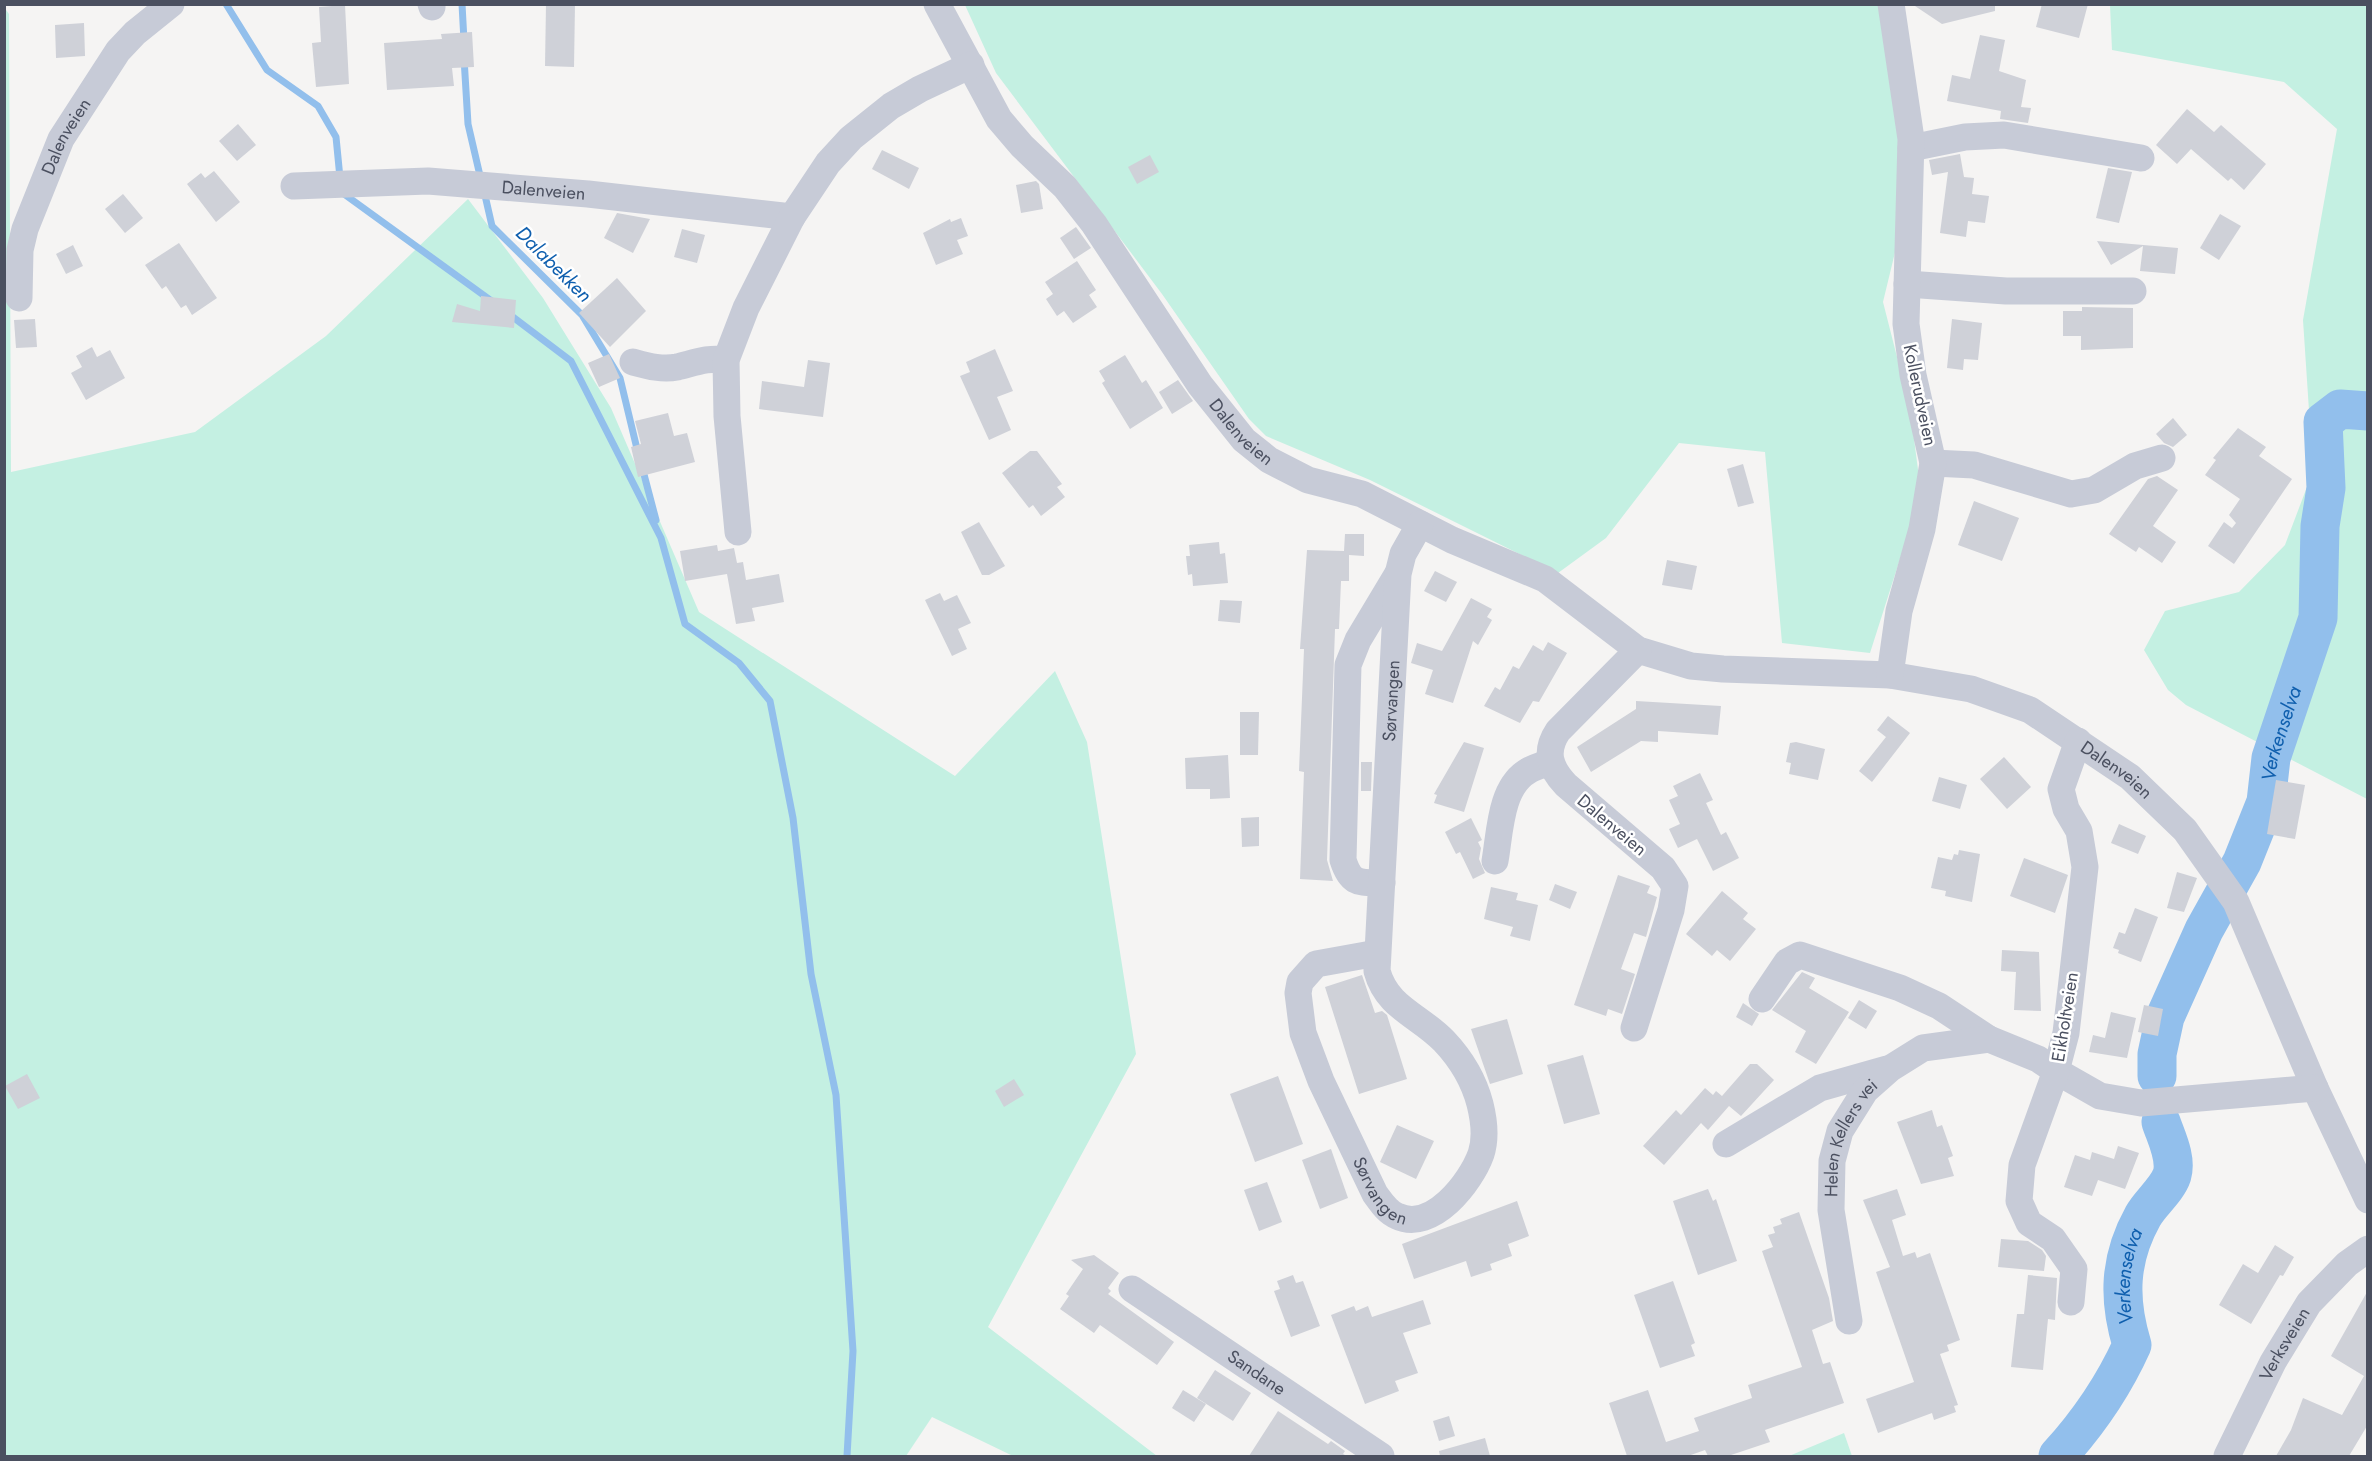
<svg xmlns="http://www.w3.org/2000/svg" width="2372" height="1461" viewBox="0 0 2372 1461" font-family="Jost,sans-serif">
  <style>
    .green { fill: #c4f0e2 }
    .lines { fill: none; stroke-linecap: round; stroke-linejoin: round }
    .stream { stroke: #92bfec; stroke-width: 7 }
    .river { stroke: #92bfec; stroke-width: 39 }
    .building { fill: #cfd1d8 }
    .minor { stroke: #c7cbd7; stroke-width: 27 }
    .labels { text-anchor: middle; stroke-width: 5; stroke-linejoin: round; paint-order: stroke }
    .street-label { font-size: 18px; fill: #4b5060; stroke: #fff }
    .water-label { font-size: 20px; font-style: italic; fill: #0f5fae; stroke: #fff }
  </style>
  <rect width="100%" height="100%" fill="#f5f4f3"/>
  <g class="green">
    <polygon points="965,5 1892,5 1902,123 1897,244 1883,302 1910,408 1921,493 1870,653 1782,643 1765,452 1679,443 1606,538 1558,573 1370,480 1266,436 1249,419 1162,294 996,73"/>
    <polygon points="2110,5 2367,5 2367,799 2186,705 2168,690 2144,650 2165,611 2239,592 2285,545 2313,471 2303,320 2337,129 2284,82 2112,50"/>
    <polygon points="4,7 9,14 11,472 195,432 326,336 468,199 543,298 611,408 699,612 955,776 1055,671 1087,742 1136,1054 988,1327 1157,1456 1013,1456 932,1417 906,1456 5,1456"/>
    <polygon points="1844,1433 1852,1456 1789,1456"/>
  </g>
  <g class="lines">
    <g class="stream">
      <polyline points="226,4 267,70 318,106 336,137 340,178"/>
      <polyline points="462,4 464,41"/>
      <polyline points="464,58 468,124 481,180"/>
      <polyline points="484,191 492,226 582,315 620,378 638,453"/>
      <polyline points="344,194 493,302"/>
      <polyline points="509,314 571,361 661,538 685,624 739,663 770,701 793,818 811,974 836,1095 853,1351 847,1456"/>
      <polyline points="642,467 656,520"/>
    </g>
    <g class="river">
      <path id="s1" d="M2157,1076V1054L2165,1017L2204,930L2242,862L2266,802L2271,758L2318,618L2320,526L2326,488L2323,422L2340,409L2368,411"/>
      <path id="s2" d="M2058,1456C2089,1422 2113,1387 2132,1345C2118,1299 2119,1259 2143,1216C2150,1203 2167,1190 2172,1175C2177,1158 2166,1137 2161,1122"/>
    </g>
  </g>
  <g class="building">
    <polygon points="546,4 575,4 574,67 545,66"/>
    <polygon points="1912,4 1995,4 1995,11 1942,24"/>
    <polygon points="2042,4 2088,4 2079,38 2036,27"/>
    <polygon points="345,5 349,84 316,87 312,43 321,42 319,7"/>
    <polygon points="84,23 85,56 56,58 55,25"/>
    <polygon points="472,32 474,67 452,68 454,86 387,90 384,43 442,39 441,34"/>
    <polygon points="1980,35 2005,40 1999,71 2026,80 2021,107 2031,108 2028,123 2000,119 2001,111 1947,101 1952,75 1970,79"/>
    <polygon points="2187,109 2214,132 2221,125 2266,164 2244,190 2231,178 2228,181 2191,149 2177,164 2156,145"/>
    <polygon points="238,124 256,145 237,161 219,141"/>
    <polygon points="882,150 919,168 909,189 872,169"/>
    <polygon points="1960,154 1964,177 1974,178 1972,194 1989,196 1985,223 1968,221 1966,237 1940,233 1948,172 1932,175 1929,160"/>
    <polygon points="1150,155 1159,172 1137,184 1128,167"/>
    <polygon points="2108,168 2132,172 2119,223 2096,218"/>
    <polygon points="214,171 240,202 216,222 187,184 201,173 205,178"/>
    <polygon points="1036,181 1039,184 1043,209 1021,213 1016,185"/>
    <polygon points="123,194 143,218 125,233 105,209"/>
    <polygon points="617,213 650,219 633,253 604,238"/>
    <polygon points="2220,214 2241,226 2219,260 2200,248"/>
    <polygon points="961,218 968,236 957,240 963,254 936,265 923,233 950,219 951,222"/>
    <polygon points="1076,227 1091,248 1074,259 1060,238"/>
    <polygon points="682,229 705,235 697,263 674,257"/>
    <polygon points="2097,241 2178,248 2175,274 2140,271 2143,246 2111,265"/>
    <polygon points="179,243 217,298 192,315 186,305 181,308 166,286 162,289 145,265"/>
    <polygon points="73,245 83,266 66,274 56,254"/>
    <polygon points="1077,261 1096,290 1089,295 1097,307 1073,323 1064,311 1057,316 1046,299 1053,294 1045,282"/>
    <polygon points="617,278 646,311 610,347 579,313"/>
    <polygon points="481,296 516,300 514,328 452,322 457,304 480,311"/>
    <polygon points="2082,307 2133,308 2133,348 2081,350 2081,336 2063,336 2063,311 2082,311"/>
    <polygon points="35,319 37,347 16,348 14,320"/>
    <polygon points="1952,319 1982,323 1978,360 1964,359 1963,370 1947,368"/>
    <polygon points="92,347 97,357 110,350 125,378 86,400 71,373 82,367 76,356"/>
    <polygon points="995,349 1013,391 997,397 1011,430 989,440 960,376 970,372 966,362"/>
    <polygon points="609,354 620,378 599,387 588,363"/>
    <polygon points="1125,355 1142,383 1146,380 1163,408 1130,429 1102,383 1105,381 1099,371"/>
    <polygon points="808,360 830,363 823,417 759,409 762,381 804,387"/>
    <polygon points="1178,380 1193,401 1172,414 1159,392"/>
    <polygon points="668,413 674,436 687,433 695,462 638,477 631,447 641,444 635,421"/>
    <polygon points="2173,418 2187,435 2173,447 2164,443 2156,434"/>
    <polygon points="2238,428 2266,447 2259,456 2292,479 2234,564 2208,546 2224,522 2232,528 2236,523 2229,515 2240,499 2205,475 2216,460 2213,458"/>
    <polygon points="1030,451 1037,451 1062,484 1057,487 1065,497 1041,516 1033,505 1029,508 1002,473"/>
    <polygon points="1743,464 1754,503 1738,507 1727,469"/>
    <polygon points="2157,476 2178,490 2153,526 2176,542 2162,563 2139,547 2136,552 2109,534 2148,479"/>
    <polygon points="1974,501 2019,518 2002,561 1958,545"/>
    <polygon points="979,522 1005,566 989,575 982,575 961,532"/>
    <polygon points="1345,534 1364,534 1364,556 1349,555 1349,581 1341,581 1339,629 1335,629 1327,860 1333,881 1300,879 1304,772 1299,771 1304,649 1300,649 1307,550 1344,551"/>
    <polygon points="1219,542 1220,554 1225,553 1228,583 1193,586 1192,574 1188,575 1186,556 1190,556 1189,545"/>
    <polygon points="717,545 718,551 734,548 737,563 743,562 746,580 779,574 784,602 752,608 755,621 736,624 727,574 685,581 680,551"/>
    <polygon points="1667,560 1697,566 1692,590 1662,585"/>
    <polygon points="1435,571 1457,582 1446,602 1424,591"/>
    <polygon points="940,593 944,601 957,595 971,623 958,629 967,649 952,656 925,600"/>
    <polygon points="1471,598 1492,609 1487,617 1492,620 1478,645 1473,641 1453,703 1425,694 1433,670 1411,663 1417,643 1442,651"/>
    <polygon points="1220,600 1242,601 1240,623 1218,621"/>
    <polygon points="1548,642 1567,653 1539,702 1533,701 1520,723 1484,706 1495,687 1500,690 1513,666 1519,669 1533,645 1543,651"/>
    <polygon points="1636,701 1721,706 1718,735 1658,731 1658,742 1641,741 1591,772 1577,747 1636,709"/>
    <polygon points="1240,712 1259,712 1258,755 1240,755"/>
    <polygon points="1888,716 1910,733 1872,782 1859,771 1886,737 1877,730"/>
    <polygon points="1464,742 1484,748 1464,812 1434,803 1437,795 1434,794"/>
    <polygon points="1796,742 1825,749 1818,780 1789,774 1791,763 1786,762 1790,743"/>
    <polygon points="1228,755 1230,798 1210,799 1210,789 1186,789 1185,758"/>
    <polygon points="2004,757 2031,787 2007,809 1980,779"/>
    <polygon points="1361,762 1372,762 1371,791 1361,791"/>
    <polygon points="1700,773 1713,800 1706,803 1721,835 1726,832 1739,858 1713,871 1697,839 1678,848 1669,829 1680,824 1669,800 1678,796 1673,786"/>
    <polygon points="1939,777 1967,785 1960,809 1932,801"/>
    <polygon points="2276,780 2305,785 2295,839 2267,834"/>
    <polygon points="1259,817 1259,846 1242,847 1241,818"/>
    <polygon points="1471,818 1482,840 1478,842 1481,848 1479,859 1485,873 1473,879 1460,852 1456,854 1445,832"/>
    <polygon points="2119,824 2146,836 2138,854 2111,843"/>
    <polygon points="1959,850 1980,854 1972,902 1945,896 1946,891 1931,888 1938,857 1952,860 1954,854 1958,855"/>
    <polygon points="2024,858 2068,875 2055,913 2010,896"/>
    <polygon points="2177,872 2197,878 2184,912 2167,908"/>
    <polygon points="1618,875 1650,886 1647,893 1657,897 1646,937 1634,933 1621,969 1635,974 1622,1014 1608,1009 1606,1016 1574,1005"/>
    <polygon points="1555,884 1577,892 1570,909 1549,900"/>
    <polygon points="1491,887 1518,893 1516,900 1538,905 1530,941 1510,936 1513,927 1484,919"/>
    <polygon points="1722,891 1748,913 1743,919 1756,929 1730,961 1717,950 1712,956 1686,934"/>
    <polygon points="2135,908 2158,917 2141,962 2118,953 2119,950 2113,948 2119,932 2125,934"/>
    <polygon points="2002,950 2039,952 2041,1011 2014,1010 2016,972 2001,971"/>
    <polygon points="1802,972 1815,978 1809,988 1849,1012 1816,1064 1795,1052 1806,1031 1772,1010"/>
    <polygon points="1362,975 1375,1013 1382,1011 1387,1015 1407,1079 1359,1094 1325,987"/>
    <polygon points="1859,1000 1877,1011 1866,1029 1848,1018"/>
    <polygon points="1743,1003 1759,1014 1752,1026 1736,1017"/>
    <polygon points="2144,1005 2163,1009 2158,1036 2138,1032"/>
    <polygon points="2111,1012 2136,1018 2127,1058 2089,1052 2093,1035 2105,1038"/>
    <polygon points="1507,1019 1523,1074 1490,1084 1471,1029"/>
    <polygon points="1583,1055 1600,1114 1564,1124 1547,1065"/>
    <polygon points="1750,1064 1757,1064 1774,1080 1741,1116 1729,1106 1708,1130 1701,1123 1664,1165 1643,1146 1676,1110 1681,1115 1705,1088 1713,1095 1716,1091 1722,1096"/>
    <polygon points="27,1074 40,1098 18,1109 5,1086"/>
    <polygon points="1278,1076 1303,1144 1255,1162 1230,1094"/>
    <polygon points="1014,1079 1024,1095 1004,1107 995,1091"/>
    <polygon points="1932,1110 1937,1127 1942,1125 1953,1156 1948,1158 1954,1176 1921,1184 1897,1122"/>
    <polygon points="1397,1125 1434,1141 1416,1179 1380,1162"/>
    <polygon points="2118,1146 2139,1153 2125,1189 2098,1180 2092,1196 2064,1187 2075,1155 2090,1160 2092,1152 2114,1159"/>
    <polygon points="1331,1149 1348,1198 1320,1209 1302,1160"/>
    <polygon points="1267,1182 1282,1222 1259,1231 1244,1190"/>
    <polygon points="1708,1189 1713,1201 1716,1199 1737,1261 1698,1275 1673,1201"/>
    <polygon points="1897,1189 1906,1215 1892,1220 1903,1256 1915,1252 1917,1258 1930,1253 1960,1340 1947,1345 1949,1351 1940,1354 1958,1405 1954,1406 1956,1412 1934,1420 1932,1413 1878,1433 1866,1399 1914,1382 1876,1272 1890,1267 1863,1200"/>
    <polygon points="1517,1201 1529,1236 1508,1244 1512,1256 1490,1264 1492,1270 1471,1277 1466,1261 1414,1279 1402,1244"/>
    <polygon points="1799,1212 1829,1298 1833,1321 1812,1330 1823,1364 1830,1362 1844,1403 1765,1430 1770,1442 1728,1456 1708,1456 1705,1450 1688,1456 1627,1456 1609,1403 1648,1390 1666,1442 1699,1431 1694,1418 1752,1398 1748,1385 1802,1367 1762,1251 1773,1247 1768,1235 1775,1233 1773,1227 1782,1224 1780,1219"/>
    <polygon points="2001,1239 2028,1241 2042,1250 2046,1256 2044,1271 1998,1267"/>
    <polygon points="2275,1245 2294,1257 2283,1276 2280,1275 2251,1324 2219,1305 2243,1264 2258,1273"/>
    <polygon points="1094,1255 1119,1273 1108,1288 1111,1291 1108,1294 1174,1342 1157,1365 1100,1325 1094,1333 1060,1309 1069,1296 1066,1294 1083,1269 1071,1260"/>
    <polygon points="1293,1275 1296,1283 1303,1281 1320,1326 1291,1337 1274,1291 1280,1289 1277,1281"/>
    <polygon points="2028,1275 2057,1278 2055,1320 2048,1319 2043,1370 2011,1367 2017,1314 2024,1314"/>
    <polygon points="1673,1281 1695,1343 1691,1345 1695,1356 1660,1368 1634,1295"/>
    <polygon points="2367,1292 2367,1426 2349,1456 2276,1456 2291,1430 2303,1398 2342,1415 2364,1376 2331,1356"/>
    <polygon points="1423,1300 1431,1324 1403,1333 1418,1373 1395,1381 1399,1391 1365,1404 1331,1315 1354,1306 1356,1311 1368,1306 1372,1317"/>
    <polygon points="1215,1370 1251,1393 1233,1421 1197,1398"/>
    <polygon points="1183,1390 1206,1404 1194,1422 1172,1408"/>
    <polygon points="1278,1411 1328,1444 1331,1441 1345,1451 1343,1454 1347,1456 1249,1456"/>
    <polygon points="1449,1416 1455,1436 1439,1441 1433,1421"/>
    <polygon points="1485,1438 1490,1456 1440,1456 1439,1451"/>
  </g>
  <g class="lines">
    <g class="minor">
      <polyline points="431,4 432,7"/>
      <path id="s3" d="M937,4L999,119L1022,146L1065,187L1094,224L1200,385L1244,440L1269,460L1308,480L1362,494L1452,540L1545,579L1638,650L1691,666L1723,669L1890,675L1971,689L2030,710L2130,777L2185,830L2236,902L2315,1088L2368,1200"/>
      <polyline points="1911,148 1965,137 2004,135 2141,158"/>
      <path id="s4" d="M294,186L428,181L588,194L792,217"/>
      <polyline points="1907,284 2006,291 2133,291"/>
      <path id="s5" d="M19,298L20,250L25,229L61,139L118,51L135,33L171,4"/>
      <path d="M633,362C648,366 662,370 677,367C694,363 708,357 726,360"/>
      <polyline points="1933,463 1974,465 2071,494 2094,490 2135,466 2162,458"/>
      <polyline points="738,532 727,416 726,360 746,308 792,217 828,163 851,138 891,106 920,89 971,65"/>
      <polyline points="1890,675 1899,611 1922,529 1933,463 1913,375 1906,324 1911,139 1891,4"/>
      <polyline points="2078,741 2061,789 2066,809 2079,831 2085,867 2066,1033 2056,1071 2100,1096 2141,1103 2315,1088"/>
      <path d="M1495,861C1500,833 1500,787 1528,771C1534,767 1543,765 1550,762"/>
      <path d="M1382,883C1359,882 1351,885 1343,860L1348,665L1358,640L1397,575"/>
      <path id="s6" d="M1377,953L1316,964L1300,982L1298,993L1303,1033L1321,1081L1375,1194C1381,1202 1387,1212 1397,1216C1432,1233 1471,1182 1481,1154C1486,1139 1484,1120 1480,1104C1474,1081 1461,1059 1444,1041C1419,1015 1387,1008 1377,971L1398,574L1403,554L1420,524"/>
      <polyline points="1762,999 1787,962 1800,955 1900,988 1939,1006 1989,1039"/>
      <path d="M1634,1028L1671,910L1675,886L1663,868L1566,785C1550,768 1544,752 1558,731L1638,650"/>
      <polyline points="1726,1144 1820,1088 1887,1069"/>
      <path id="s7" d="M1132,1289L1381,1456"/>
      <path id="s8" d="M1849,1321L1831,1210L1832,1161L1840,1131L1865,1091L1891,1068L1923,1048L1989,1039L2038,1059L2056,1071L2022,1165L2019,1201L2029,1223L2053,1239L2074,1269L2071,1302"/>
      <path id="s9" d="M2227,1456L2273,1362L2309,1303L2347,1264L2368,1249"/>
    </g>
  </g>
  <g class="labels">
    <g class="street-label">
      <text dy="6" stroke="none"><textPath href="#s5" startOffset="171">Dalenveien</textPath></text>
      <text dy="6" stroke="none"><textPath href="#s4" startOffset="250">Dalenveien</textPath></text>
      <text transform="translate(1920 395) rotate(78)" y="6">Kollerudveien</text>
      <text dy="6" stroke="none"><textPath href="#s3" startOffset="528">Dalenveien</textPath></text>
      <text dy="6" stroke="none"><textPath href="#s6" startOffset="954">Sørvangen</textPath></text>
      <text dy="6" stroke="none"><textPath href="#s3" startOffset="1491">Dalenveien</textPath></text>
      <text transform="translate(1612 825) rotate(40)" y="6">Dalenveien</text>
      <text transform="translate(2065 1017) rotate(-81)" y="6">Eikholtveien</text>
      <text dy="6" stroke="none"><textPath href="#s8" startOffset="189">Helen Kellers vei</textPath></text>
      <text dy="6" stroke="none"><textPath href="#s6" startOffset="315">Sørvangen</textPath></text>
      <text dy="6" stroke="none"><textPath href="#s9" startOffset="126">Verksveien</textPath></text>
      <text dy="6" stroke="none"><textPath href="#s7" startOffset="150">Sandane</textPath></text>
    </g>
    <g class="water-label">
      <text transform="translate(554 264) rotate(45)" y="7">Dalabekken</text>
      <text dy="7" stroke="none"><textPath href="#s1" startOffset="368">Verkenselva</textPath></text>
      <text dy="7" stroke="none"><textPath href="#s2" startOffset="204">Verkenselva</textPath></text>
    </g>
  </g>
  <rect width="2372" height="1461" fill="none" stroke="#4b5060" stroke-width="12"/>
</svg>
